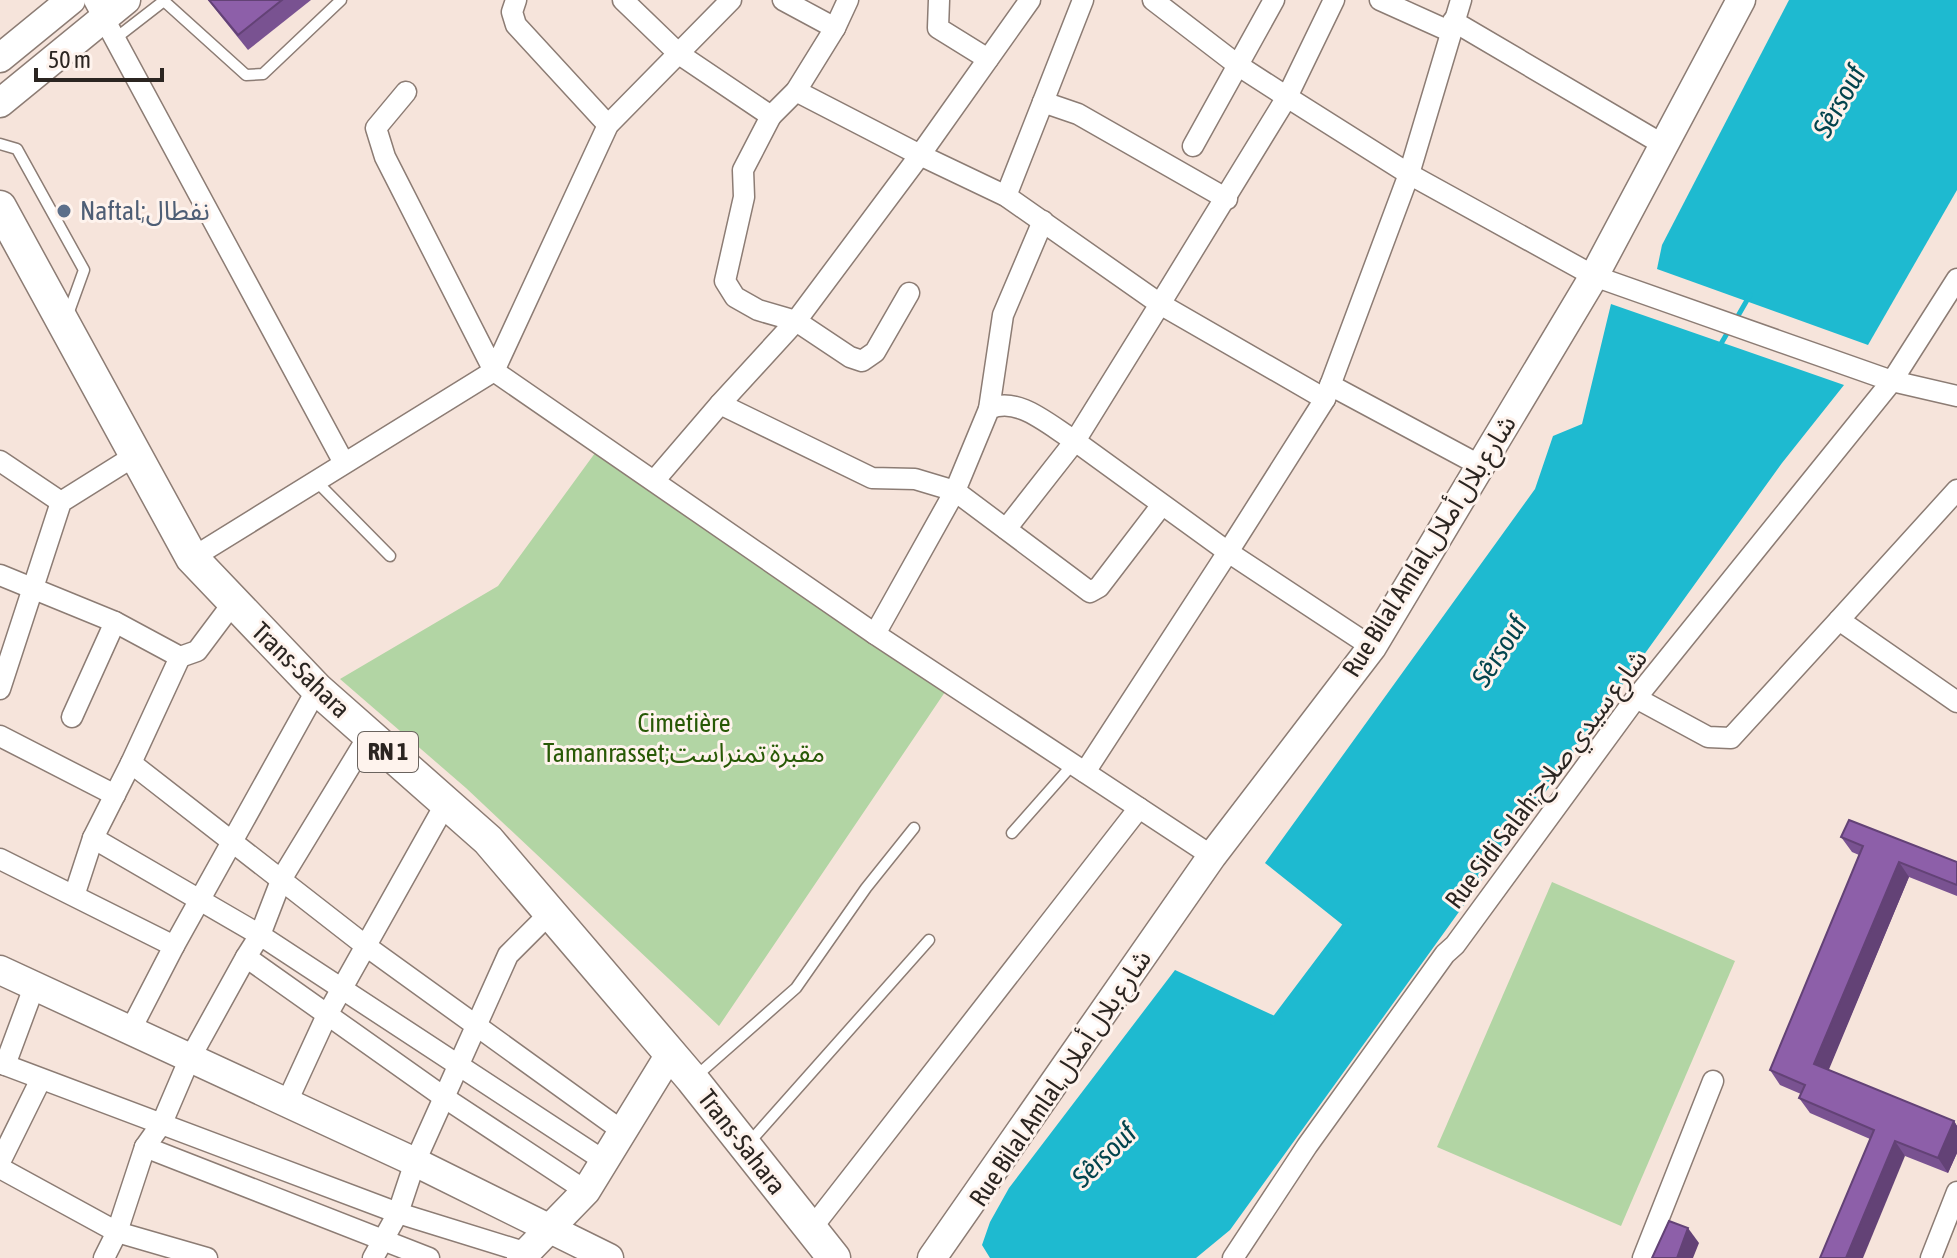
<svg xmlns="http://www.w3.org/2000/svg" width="1957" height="1258" viewBox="0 0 1957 1258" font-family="'Asap Condensed','Noto Sans Arabic',sans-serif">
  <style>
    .green { fill: #b2d5a4 }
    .water { fill: #1ebad0 }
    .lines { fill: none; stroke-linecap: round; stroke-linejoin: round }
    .stream { stroke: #1ebad0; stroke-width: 5 }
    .lane-casing { stroke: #8c7c74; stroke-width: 13 }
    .street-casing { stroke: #8c7c74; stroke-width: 23 }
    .secondary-casing { stroke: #8c7c74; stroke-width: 31 }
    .primary-casing { stroke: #8c7c74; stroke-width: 35 }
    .lane { stroke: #fff; stroke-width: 10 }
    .street { stroke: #fff; stroke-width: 20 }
    .secondary { stroke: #fff; stroke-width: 28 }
    .primary { stroke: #fff; stroke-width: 32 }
    .wall { fill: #795291 }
    .shaded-wall { fill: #634276 }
    .building { fill: #8d5fa9; stroke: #634276; stroke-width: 2 }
    .service-dot { fill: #5c6f8a; stroke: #fef3ed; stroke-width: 3 }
    .labels { text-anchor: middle; stroke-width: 6; stroke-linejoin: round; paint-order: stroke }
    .shield { fill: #fef3ed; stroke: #6a635e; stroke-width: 2 }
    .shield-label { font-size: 24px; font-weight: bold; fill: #2b2521 }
    .service-label { font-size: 26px; fill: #4e5e75; stroke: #fef3ed; text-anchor: start }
    .street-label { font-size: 26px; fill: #2b2521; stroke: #fef3ed }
    .park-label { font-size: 26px; fill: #275905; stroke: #fef3ed }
    .water-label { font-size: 28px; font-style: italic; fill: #03444d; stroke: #fef3ed }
  </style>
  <rect width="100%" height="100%" fill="#f6e4db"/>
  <g class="green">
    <polygon points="595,453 945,692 719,1026 466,788 340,679 498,586"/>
    <polygon points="1552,882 1735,961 1621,1226 1437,1147"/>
  </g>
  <g class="water">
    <polygon points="1789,0 1957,0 1957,190 1868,345 1657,269 1662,245"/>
    <polygon points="1611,304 1844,385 1782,463 1230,1230 1196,1258 990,1258 982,1245 990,1222 1009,1188 1175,970 1277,1017 1344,926 1265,863 1535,489 1553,436 1582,424"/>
  </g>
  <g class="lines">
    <g class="stream">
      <polyline points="1735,321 1750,295"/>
      <polyline points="1718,349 1729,330"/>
      <polyline points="1272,1022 1348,921"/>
    </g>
    <defs>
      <g id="lane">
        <polyline points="164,1 246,75 263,74 341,0"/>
        <polyline points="116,38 165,0"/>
        <polyline points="0,144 17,149 84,270 67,317"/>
        <polyline points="316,481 390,556"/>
        <polyline points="1012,833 1073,764"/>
        <polyline points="694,1078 796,988 866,888 914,828"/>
        <polyline points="747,1145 929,940"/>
      </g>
      <g id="street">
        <polyline points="94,0 344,463"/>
        <polyline points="516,0 512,12 516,25 608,125"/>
        <polyline points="623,0 679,54 771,116 796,91 835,28"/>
        <polyline points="783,0 835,28 848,0"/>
        <polyline points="939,0 938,28 988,59"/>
        <polyline points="1153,0 1239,66 1287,97 1334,0"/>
        <polyline points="1380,0 1449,31"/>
        <polyline points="1453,21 1662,144"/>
        <polyline points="796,91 920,155 1030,0"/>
        <polyline points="406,92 376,128 385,157 494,371 608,125 731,0"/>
        <polyline points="1043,102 1083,0"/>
        <polyline points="771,116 743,170 744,197 725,281 735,297 758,310 796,321 850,357 862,361 875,352 909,293"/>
        <polyline points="1193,146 1274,0"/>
        <polyline points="1006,196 1043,102 1078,114 1227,199"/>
        <polyline points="1957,279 1892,381 1957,396"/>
        <polyline points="1330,385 1481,466"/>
        <polyline points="1325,399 1160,304 1287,97 1409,174 1461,0"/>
        <polyline points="720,404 796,321 920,155 1006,196 1160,304 1075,441 1228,552 1325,399 1409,174 1594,276 1892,381 1636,698 1455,945 1445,954 1307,1146 1233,1258"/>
        <polyline points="989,409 1003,315 1043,221"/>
        <polyline points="0,461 61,502"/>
        <polyline points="654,481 720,404 872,478 915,479 955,491 1090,592 1099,587 1161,506"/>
        <polyline points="1957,490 1839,620 1957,702"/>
        <polyline points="192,558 494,371 875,634 1212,856"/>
        <polyline points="0,575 115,622 180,657 197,651 233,603"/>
        <path d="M875,634L955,491L989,409C1018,395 1050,426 1075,441L1006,529"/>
        <polyline points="0,689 61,502 136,455"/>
        <polyline points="1636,698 1708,737 1731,738 1839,620"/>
        <polyline points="72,717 115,622"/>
        <polyline points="0,736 115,795"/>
        <polyline points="131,763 180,657"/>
        <polyline points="1085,772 1228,552 1372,647"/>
        <polyline points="93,838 260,935 282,878 369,735"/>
        <polyline points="0,859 174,946 129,1033"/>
        <polyline points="75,893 93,838 131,763 366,946 621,1130"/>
        <polyline points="174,946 317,689"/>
        <polyline points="246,957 260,935 606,1162"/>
        <polyline points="0,1063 398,1213 524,1252"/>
        <polyline points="5,1065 34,987"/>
        <polyline points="286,1104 327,1015 446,803"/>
        <polyline points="145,1147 429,1258"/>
        <polyline points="0,1162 40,1081"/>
        <polyline points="0,1168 117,1232 207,1258"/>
        <polyline points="811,1229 1139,808"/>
        <polyline points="104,1258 117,1232 145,1147 162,1123 189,1060 246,957 445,1098 586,1191"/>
        <polyline points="373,1258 398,1213 415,1162 508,955 550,913"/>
        <polyline points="1643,1258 1713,1081"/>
        <polyline points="1931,1258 1957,1192"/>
      </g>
      <g id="secondary">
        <polyline points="0,58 71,0"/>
        <polyline points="0,103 126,0"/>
        <polyline points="0,970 415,1162 609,1258"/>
        <polyline points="521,1258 586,1191 670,1054"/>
        <polyline points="932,1258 1212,856 1372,647 1594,276 1741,0"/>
      </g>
      <polyline id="primary" points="0,207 192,558 317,689 488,840 692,1079 834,1258"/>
    </defs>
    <use href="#lane" class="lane-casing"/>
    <use href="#street" class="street-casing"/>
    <use href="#secondary" class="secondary-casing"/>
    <use href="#primary" class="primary-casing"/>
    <use href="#lane" class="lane"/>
    <use href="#street" class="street"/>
    <use href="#secondary" class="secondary"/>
    <use href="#primary" class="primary"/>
  </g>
  <g class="wall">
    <polygon points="208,0 311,0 248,50"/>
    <polygon points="1841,837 1957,862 1957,896 1909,877 1828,1070 1954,1121 1957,1126 1957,1153 1948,1173 1905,1156 1870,1139 1810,1113 1799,1098 1801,1094 1780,1085 1770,1070 1859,855 1852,852"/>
  </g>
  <g class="shaded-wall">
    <polygon points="1899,862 1909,877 1825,1079 1814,1064"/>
    <polygon points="1954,1121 1957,1126 1957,1153 1948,1173 1938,1158"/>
    <polygon points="1895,1141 1905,1156 1863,1258 1846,1258"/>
    <polygon points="1688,1228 1699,1243 1693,1258 1677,1258"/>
  </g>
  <g class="building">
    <polygon points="209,0 282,0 238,35"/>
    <polygon points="1849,820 1957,862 1957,885 1899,862 1814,1064 1954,1121 1938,1158 1895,1141 1846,1258 1820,1258 1874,1130 1799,1098 1805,1085 1770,1070 1863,846 1841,837"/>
    <polygon points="1669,1221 1688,1228 1677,1258 1652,1258"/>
  </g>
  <circle class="service-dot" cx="64" cy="211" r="8"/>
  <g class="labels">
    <rect class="shield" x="358" y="732" width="60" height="40" rx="6"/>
    <g class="shield-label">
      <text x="388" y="760">RN 1</text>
    </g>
    <g class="service-label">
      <text x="80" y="220">Naftal;نفطال</text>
    </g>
    <g class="street-label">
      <text transform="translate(1429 546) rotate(-58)" y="9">Rue Bilal Amlal,شارع بلال أملال</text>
      <text transform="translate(301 670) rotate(44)" y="9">Trans-Sahara</text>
      <text transform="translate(1546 779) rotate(-53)" y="9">Rue Sidi Salah;شارع سيدي صلاح</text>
      <text transform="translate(1060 1078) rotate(-56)" y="9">Rue Bilal Amlal,شارع بلال أملال</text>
      <text transform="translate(742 1142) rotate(52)" y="9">Trans-Sahara</text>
    </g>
    <g class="park-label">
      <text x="684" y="732">Cimetière<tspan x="684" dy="30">Tamanrasset;مقبرة تمنراست</tspan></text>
    </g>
    <g class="water-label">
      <text transform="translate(1839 101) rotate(-60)" y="10">Sêrsouf</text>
      <text transform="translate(1499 651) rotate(-57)" y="10">Sêrsouf</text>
      <text transform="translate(1104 1155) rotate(-44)" y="10">Sêrsouf</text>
    </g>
  </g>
  <path d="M36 68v12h126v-12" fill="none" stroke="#2b2521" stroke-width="4"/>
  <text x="48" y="68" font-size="24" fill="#2b2521" stroke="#fef3ed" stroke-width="6" paint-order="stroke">50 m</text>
</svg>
